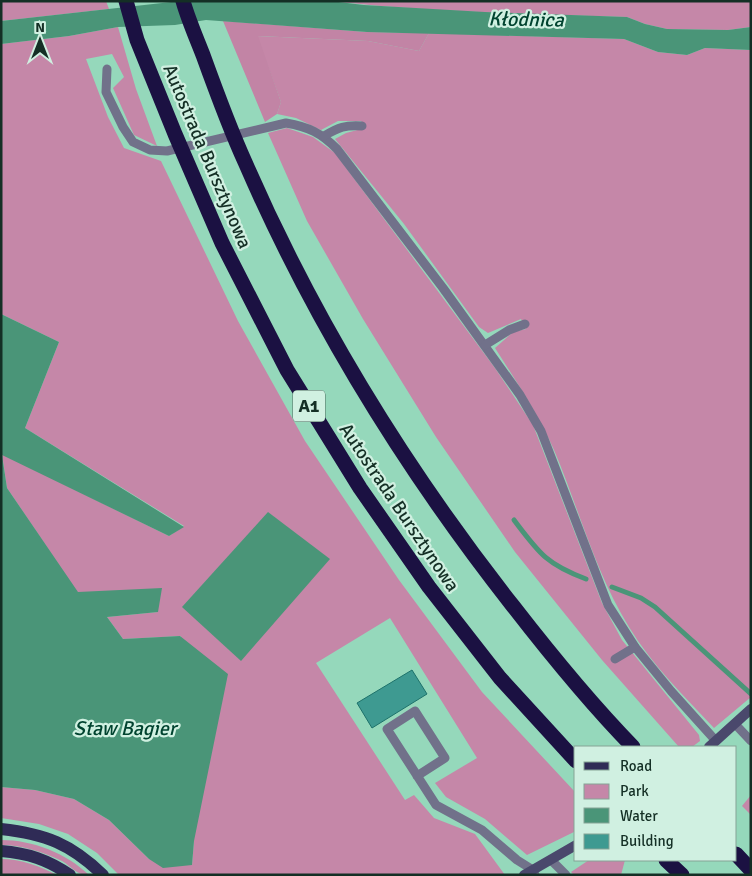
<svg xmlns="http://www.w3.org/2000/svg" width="752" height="876" viewBox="0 0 752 876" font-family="Signika,sans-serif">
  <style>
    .green { fill: #c587a8 }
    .forest { fill: #c284a5 }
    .water { fill: #4a9578 }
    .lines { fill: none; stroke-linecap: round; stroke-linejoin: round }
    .stream { stroke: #4a9578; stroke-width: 5 }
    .building { fill: #3e9a91; stroke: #1d726b }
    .lane { stroke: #71718a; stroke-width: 9 }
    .secondary { stroke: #4a486c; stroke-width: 10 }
    .primary { stroke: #2f2b56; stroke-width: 12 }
    .highway { stroke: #1b1142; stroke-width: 15 }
    .labels { text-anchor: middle; stroke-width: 4.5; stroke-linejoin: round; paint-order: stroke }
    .shield { fill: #d0f0e1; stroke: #4c695d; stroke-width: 1 }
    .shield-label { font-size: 18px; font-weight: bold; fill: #142f25 }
    .street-label { font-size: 19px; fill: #142f25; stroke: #d0f0e1 }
    .water-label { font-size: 20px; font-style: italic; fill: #00432f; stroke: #d0f0e1 }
  </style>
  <rect width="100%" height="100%" fill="#95d8bb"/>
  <g class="green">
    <polygon points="1,1 106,1 109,9 1,21"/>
    <path d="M330,1H751V27L728,30L667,29L645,24L627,17C528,14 429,12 330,1Z"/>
    <polygon points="118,27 136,89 157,146 134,135 113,88 124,77 112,54 86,59 108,117 124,148 161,161 238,321 305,441 399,580 482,692 576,793 576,831 527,855 485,819 446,797 435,783 477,758 390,618 316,663 405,800 414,795 434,818 475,834 505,875 119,875 97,853 68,834 39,824 1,818 1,787 35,790 74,799 109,820 149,859 192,865 194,841 181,636 123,639 107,617 158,612 78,593 7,488 2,454 169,536 184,526 25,428 59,342 1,314 1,44 69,36"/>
    <path d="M429,33L624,39L658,52L687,55L705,48L751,50V697L714,728C684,696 652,665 629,627C595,572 579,509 554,450C538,414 516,381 495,348L513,332L526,329L521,319L488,333L479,327L404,224L335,139L346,133L365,128L361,121H338L321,130L296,118L277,114L281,102L257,36L368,41L419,51Z"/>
    <polygon points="287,128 313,137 335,153 495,368 533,425 602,603 622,640 699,735 700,741 692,747 679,747 602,660 515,552 436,437 363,319 307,221 268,133"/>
    <polygon points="751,795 751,815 742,806"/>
    <path d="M1,840C33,840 66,853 89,875C76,875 72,867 62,861C43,852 22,845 1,845Z"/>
    <path d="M1,859C22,859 39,866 57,875H1Z"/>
    <polygon points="589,860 625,860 621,875 574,875 571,872"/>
  </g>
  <polygon class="forest" points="223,21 367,32 429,33 419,51 368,41 258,36 281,102 277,114 265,122"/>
  <g class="water">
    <polygon points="180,1 330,1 364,5 485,12 627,17 645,24 667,29 728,30 751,27 751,50 705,48 687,55 658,52 624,39 367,32 206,20 175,25 118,27 69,36 1,44 1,21"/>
    <polygon points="1,314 59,342 25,428 184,527 169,536 2,455 7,488 78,592 162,588 158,612 107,617 123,639 180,636 228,674 194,841 192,865 163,868 149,859 109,820 74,799 35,790 1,787"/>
    <polygon points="268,512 330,559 241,661 182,607"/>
  </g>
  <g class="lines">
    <g class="stream">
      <path d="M514,520C539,553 546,564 586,579"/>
      <polyline points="612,587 641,598 655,607 751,694"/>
    </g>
  </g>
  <polygon class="building" points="412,670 427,694 372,728 357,703"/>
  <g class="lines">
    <g class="lane">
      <path d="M107,69L106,92L123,127L133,142L150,150L167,151L286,123C309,127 321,133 337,149L443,288L520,395L541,431L608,605L635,647L671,691L716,741"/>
      <path d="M324,136C339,127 345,125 362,126"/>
      <polyline points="485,345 509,330 525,324"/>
      <polyline points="615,659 635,647"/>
      <polyline points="735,724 751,741"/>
      <polyline points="417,776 445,758 415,711 387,729 436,805 482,830 517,860 533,870 535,875"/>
      <polyline points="551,860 566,875"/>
    </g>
    <g class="secondary">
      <polyline points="709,747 751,709"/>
      <polyline points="524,875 576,845"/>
    </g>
    <g class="primary">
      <path d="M1,829C46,834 71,844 103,875"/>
      <path d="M1,851C28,853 48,860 70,875"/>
    </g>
    <g class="highway">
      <polyline points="126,1 137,40 175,134 222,243 287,370 360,488 429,587 500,678 576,761"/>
      <path d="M183,1C188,19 196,37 203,55C216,91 229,127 245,162C314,321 406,470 513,606C551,655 590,703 633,747"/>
      <polyline points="736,854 751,870"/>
      <polyline points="666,860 682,875"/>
    </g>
  </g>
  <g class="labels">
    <rect class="shield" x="293" y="390.5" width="32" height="31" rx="4"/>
    <g class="shield-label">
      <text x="309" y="412">A1</text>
    </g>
    <g class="street-label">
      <text transform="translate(208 156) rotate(67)" y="7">Autostrada Bursztynowa</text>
      <text transform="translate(400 507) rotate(56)" y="7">Autostrada Bursztynowa</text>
    </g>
    <g class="water-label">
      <text transform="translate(526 19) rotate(1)" y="7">Kłodnica</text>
      <text x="125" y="735">Staw Bagier</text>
    </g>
  </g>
  <rect width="752" height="876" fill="none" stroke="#142f25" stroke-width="5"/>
  <rect x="574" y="746" width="162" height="115" fill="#d0f0e1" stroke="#85a396"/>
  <rect x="584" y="762" width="25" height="8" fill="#2f2b56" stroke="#85a396"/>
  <text x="620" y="771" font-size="15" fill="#142f25">Road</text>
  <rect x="584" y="784" width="25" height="15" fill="#c587a8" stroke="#85a396"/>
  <text x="620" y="796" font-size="15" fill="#142f25">Park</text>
  <rect x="584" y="808" width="25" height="15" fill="#4a9578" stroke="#85a396"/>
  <text x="620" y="821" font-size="15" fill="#142f25">Water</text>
  <rect x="584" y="834" width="25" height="15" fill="#3e9a91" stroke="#85a396"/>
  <text x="620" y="846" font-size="15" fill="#142f25">Building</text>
  <g transform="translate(40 40)" stroke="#d0f0e1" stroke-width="4" paint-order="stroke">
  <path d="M0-4L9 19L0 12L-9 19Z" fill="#142f25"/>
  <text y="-8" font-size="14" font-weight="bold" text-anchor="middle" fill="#142f25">N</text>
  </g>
</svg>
